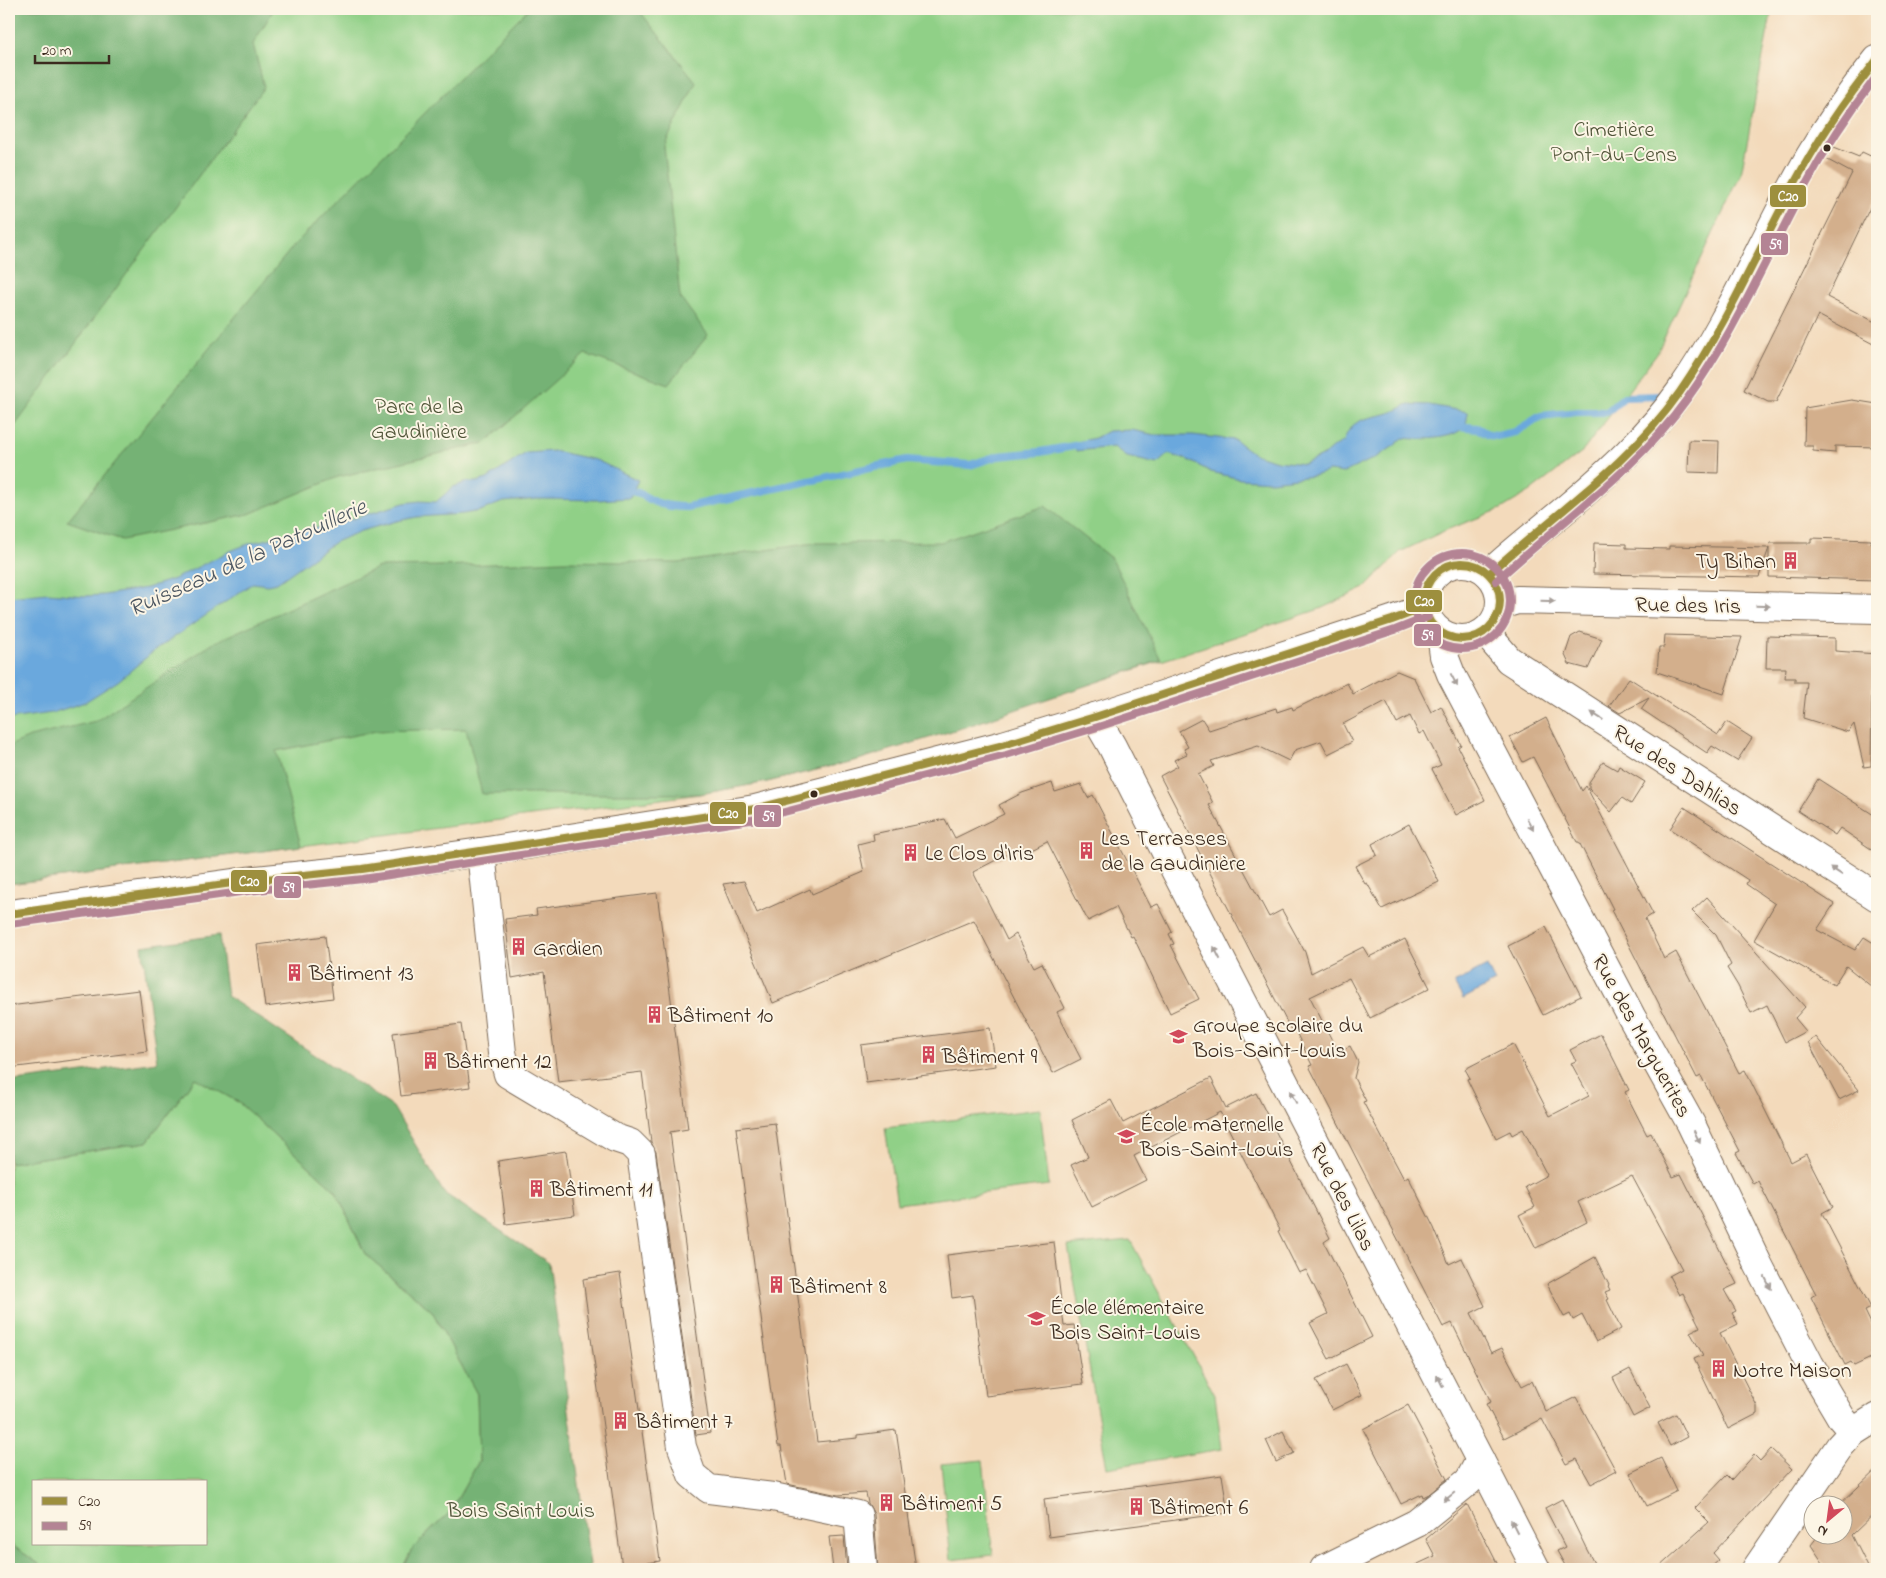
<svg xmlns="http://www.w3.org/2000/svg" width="1886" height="1578" viewBox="0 0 1886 1578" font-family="'Indie Flower',sans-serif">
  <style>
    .green { fill: #90d087; stroke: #667d52; fill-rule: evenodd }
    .forest { fill: #74b274; stroke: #586e49 }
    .water { fill: #6ba8dd; stroke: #53697e }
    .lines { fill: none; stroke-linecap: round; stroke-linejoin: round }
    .stream { stroke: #6ba8dd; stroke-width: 8 }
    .building { fill: #d3af8c }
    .minor-casing { stroke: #7b6855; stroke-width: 30 }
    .minor { stroke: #fff; stroke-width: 28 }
    .bus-1-casing { stroke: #fcf5e5; stroke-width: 11 }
    .bus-2-casing { stroke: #fcf5e5; stroke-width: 11 }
    .bus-1 { stroke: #9d8f3e; stroke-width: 8 }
    .bus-2 { stroke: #b48494; stroke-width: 8 }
    .oneway { fill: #a79f9a }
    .bus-dot { fill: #3b2a1e; stroke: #fcf5e5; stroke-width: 2 }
    .labels { text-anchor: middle; stroke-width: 4; stroke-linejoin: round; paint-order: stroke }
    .park-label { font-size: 22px; fill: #505438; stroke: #fcf5e5 }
    .poi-label { font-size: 22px; fill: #3b2a1e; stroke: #fcf5e5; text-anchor: start }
    .street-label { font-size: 22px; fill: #3b2a1e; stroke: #fcf5e5 }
    .water-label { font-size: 24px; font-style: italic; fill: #4c5661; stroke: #fcf5e5 }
    .line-badge { stroke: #fcf5e5; stroke-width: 2 }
    .badge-label { font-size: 14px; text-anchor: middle; font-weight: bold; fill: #fff }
  </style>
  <rect width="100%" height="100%" fill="#fcf5e5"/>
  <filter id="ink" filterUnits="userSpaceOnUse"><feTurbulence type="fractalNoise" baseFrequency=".02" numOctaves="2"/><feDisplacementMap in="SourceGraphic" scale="10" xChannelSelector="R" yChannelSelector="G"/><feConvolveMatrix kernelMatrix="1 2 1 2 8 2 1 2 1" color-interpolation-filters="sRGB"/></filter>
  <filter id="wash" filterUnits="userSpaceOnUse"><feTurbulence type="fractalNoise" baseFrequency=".0096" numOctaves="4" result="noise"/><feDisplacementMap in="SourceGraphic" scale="20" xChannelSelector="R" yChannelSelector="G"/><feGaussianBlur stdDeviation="1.12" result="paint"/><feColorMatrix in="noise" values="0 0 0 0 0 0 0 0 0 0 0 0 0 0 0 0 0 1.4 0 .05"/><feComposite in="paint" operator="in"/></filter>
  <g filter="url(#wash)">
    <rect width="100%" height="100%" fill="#f3dabb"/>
    <g class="green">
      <polygon points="9,9 1772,9 1741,174 1657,353 1583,451 1531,491 1501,509 1446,530 1400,552 1365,588 1320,609 861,759 767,782 700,794 9,884"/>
      <path d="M195,1078L238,1102L336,1191L365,1254L432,1311L477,1394L479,1461L450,1512L412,1549L402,1569H46L9,1543V1163L147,1142ZM34,1482H206V1544H34Z"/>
      <polygon points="1040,1109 1049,1185 897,1204 885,1128"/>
      <polygon points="1130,1240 1215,1395 1222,1449 1107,1468 1068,1246"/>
      <polygon points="983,1460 993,1555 951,1560 941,1464"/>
    </g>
    <g class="forest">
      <polygon points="9,9 274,9 253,44 264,87 9,434"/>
      <polygon points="528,9 638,9 696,82 664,146 680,297 708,335 669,384 585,354 485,443 338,477 249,514 122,540 67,521 296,243"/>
      <polygon points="1045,506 1112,559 1161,660 968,726 861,759 767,782 700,794 482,794 466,729 376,731 276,751 301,846 9,884 9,746 30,737 96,721 215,642 379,567 440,566 564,561 678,563 814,543 941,542"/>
      <polygon points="219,935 227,996 393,1107 444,1193 549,1263 590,1565 584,1569 402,1569 412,1549 450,1512 479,1461 477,1394 432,1311 365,1254 336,1191 238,1102 195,1078 147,1142 9,1163 9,1082 157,1062 142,946"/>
      <polygon points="9,1543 46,1569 9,1569"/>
    </g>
    <g class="water">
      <path d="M1408,404L1429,405L1468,412C1467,418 1467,424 1464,427C1453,440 1418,440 1403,438L1394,446L1377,457L1343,473L1329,471L1313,476L1271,481L1240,479L1211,472L1186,459L1168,454L1157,464L1127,457L1114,447L1076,451L1077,442L1095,438L1108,431L1132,430L1155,435H1193L1235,440L1254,454L1277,461L1304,464L1324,455L1332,448L1344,441C1351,417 1369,419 1389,413C1396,411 1402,407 1408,404Z"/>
      <polygon points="554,451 596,460 638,480 630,498 598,500 539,499 503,502 480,511 463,514 417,517 397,521 361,531 335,542 277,583 267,585 253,583 154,651 118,681 85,702 52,713 9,719 9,597 47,593 86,596 104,595 146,588 174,579 230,551 251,543 339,523 404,503 420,501 436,502 453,487 467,482 476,482 487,479 526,453"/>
      <polygon points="1487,966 1495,982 1463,999 1454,983"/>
    </g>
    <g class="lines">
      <g class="stream">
        <polyline points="1458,426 1477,428 1489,435 1497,436 1515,432 1541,416 1577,412 1607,412 1624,397 1660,396"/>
        <path d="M625,491C638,490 644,497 655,502C665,506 676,507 687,507L907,460L970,465L998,456L1040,452L1085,444"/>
      </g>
    </g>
    <g id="blocks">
      <g class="building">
        <polygon points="1834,147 1859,157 1862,152 1877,159 1877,193 1827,297 1877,323 1877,346 1818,315 1776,402 1768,402 1744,390 1852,173 1826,159"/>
        <polygon points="1852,400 1877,404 1877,447 1835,446 1835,453 1813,451 1813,446 1804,446 1805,408"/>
        <polygon points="1689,440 1719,441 1718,473 1688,472"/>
        <polygon points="1811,538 1871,540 1870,543 1877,543 1877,580 1769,577 1769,548 1759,577 1593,574 1594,543 1626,544 1626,548 1669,549 1669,546 1769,548 1770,543 1811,543"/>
        <polygon points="1580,632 1602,639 1588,669 1569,664 1565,655 1571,637"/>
        <polygon points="1665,635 1742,637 1724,694 1657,672 1659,647 1664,647"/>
        <polygon points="1767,636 1835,638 1835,651 1877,654 1877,686 1872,686 1871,766 1864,767 1854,724 1848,732 1803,718 1807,682 1795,682 1795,678 1785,678 1786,668 1766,668"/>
        <polygon points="1397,671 1414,678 1431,712 1441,706 1461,745 1458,747 1485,800 1456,815 1432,769 1441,765 1424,731 1419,734 1410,716 1397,723 1386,701 1343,724 1352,742 1328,754 1321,741 1295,750 1289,761 1258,746 1211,761 1214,766 1198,774 1213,803 1209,805 1269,917 1282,910 1305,952 1311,973 1363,947 1369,957 1405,939 1430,988 1370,1018 1349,978 1310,997 1338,1052 1350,1046 1358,1062 1354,1078 1366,1101 1363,1102 1404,1179 1408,1176 1434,1228 1449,1264 1462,1258 1485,1306 1471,1313 1491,1353 1502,1348 1522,1386 1532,1381 1546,1412 1576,1397 1616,1471 1591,1484 1577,1459 1566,1464 1542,1419 1504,1438 1486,1404 1491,1402 1452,1323 1443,1327 1309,1066 1312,1065 1295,1030 1292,1032 1160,776 1178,766 1174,760 1187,754 1184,749 1188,747 1179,731 1202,719 1209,730 1276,708 1277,712 1292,707 1293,710 1347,683 1353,694"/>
        <polygon points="1629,678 1718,735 1727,722 1752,738 1737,761 1712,746 1707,753 1641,709 1649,698 1620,713 1609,706"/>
        <polygon points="1546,718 1582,791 1586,786 1653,914 1645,919 1664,959 1676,952 1739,1073 1745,1070 1791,1162 1806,1154 1833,1207 1822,1213 1871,1308 1865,1311 1877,1336 1877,1349 1871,1352 1873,1357 1854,1366 1851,1362 1845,1365 1811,1297 1816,1294 1758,1181 1753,1184 1736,1153 1740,1151 1701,1076 1697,1078 1611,910 1613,909 1579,842 1577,842 1533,757 1523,762 1510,737"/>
        <polygon points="1603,762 1617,770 1619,766 1645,782 1631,804 1622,798 1611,812 1589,788 1589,782"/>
        <polygon points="1818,779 1877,817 1877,853 1840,828 1835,835 1798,811"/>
        <polygon points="1052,783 1055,792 1081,784 1088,798 1093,795 1151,907 1158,904 1172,932 1169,934 1174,944 1171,945 1199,999 1170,1013 1133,936 1131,937 1116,907 1088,921 1047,841 1024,853 1021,847 973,872 1007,940 1016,934 1034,967 1042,963 1065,1008 1057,1012 1081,1059 1053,1073 974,920 773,1003 723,884 744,881 757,913 810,889 812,894 864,872 858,844 874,840 873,834 945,819 955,838 1004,814 999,805 1022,793"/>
        <polygon points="1684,807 1834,904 1817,930 1855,950 1864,937 1877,945 1877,991 1846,966 1834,985 1754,940 1775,904 1746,884 1748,880 1670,829"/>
        <polygon points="1409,824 1439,882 1382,909 1367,883 1365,884 1355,866 1377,855 1372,844"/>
        <polygon points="657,893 688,1129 670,1132 710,1433 696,1435 656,1152 651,1142 642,1072 558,1082 544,972 512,978 505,919 537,915 536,909"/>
        <polygon points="1707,897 1805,1007 1795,1018 1806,1031 1785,1042 1767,1005 1751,1013 1738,986 1727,968 1731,965 1716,935 1692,911"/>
        <polygon points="1546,927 1581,996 1543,1015 1508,946"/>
        <polygon points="325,936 333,998 265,1007 257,945"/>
        <polygon points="139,990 147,1051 9,1068 9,1006"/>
        <polygon points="461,1024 470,1087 401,1096 393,1033"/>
        <polygon points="990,1028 996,1066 866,1083 861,1045"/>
        <polygon points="1601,1034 1629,1090 1625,1092 1647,1135 1651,1133 1673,1177 1681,1174 1737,1284 1724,1290 1736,1311 1732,1313 1738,1324 1720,1333 1757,1406 1757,1414 1728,1429 1694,1359 1703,1355 1690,1332 1700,1327 1683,1293 1679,1295 1669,1276 1682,1269 1632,1176 1578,1202 1587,1222 1536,1248 1519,1215 1535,1207 1525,1187 1547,1175 1523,1129 1512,1135 1510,1131 1496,1138 1467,1079 1470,1078 1465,1069 1513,1044 1550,1116 1589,1096 1571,1063 1576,1061 1570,1050"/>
        <polygon points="1816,1037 1859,1090 1839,1100 1808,1042"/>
        <polygon points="1211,1078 1226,1108 1256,1093 1330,1238 1324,1242 1372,1337 1329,1359 1310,1323 1328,1314 1306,1270 1299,1273 1278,1231 1280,1230 1266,1202 1220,1112 1134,1156 1146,1180 1092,1207 1071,1165 1088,1157 1072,1120 1111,1100 1123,1123"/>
        <polygon points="775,1123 817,1442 858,1438 858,1435 896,1430 916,1569 878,1569 874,1514 868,1503 866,1493 838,1495 787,1484 781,1446 778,1446 736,1128"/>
        <polygon points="566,1151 575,1215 506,1224 498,1161"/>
        <polygon points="1054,1242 1064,1326 1074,1325 1083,1384 986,1396 973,1295 952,1298 947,1255"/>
        <polygon points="1595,1257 1609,1285 1608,1286 1610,1290 1605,1292 1609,1299 1607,1300 1621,1329 1596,1342 1582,1315 1573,1320 1570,1314 1564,1317 1547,1284"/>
        <polygon points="620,1273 660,1561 622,1567 583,1279"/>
        <polygon points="1346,1364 1362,1395 1332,1410 1316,1380"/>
        <polygon points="1630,1369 1650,1408 1633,1417 1613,1378"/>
        <polygon points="1408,1405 1447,1479 1429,1494 1423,1497 1422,1494 1401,1504 1363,1429"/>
        <polygon points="1676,1414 1687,1437 1670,1446 1658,1423"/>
        <polygon points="1283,1431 1294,1453 1276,1462 1266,1440"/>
        <polygon points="1771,1449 1792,1469 1713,1553 1719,1560 1709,1569 1657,1569 1709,1522 1695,1508 1727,1475 1732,1480 1754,1455 1760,1461"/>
        <polygon points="1661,1458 1677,1491 1647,1506 1630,1473"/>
        <polygon points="1877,1469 1877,1511 1852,1535 1869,1569 1827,1569 1811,1545 1818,1536 1844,1536 1844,1506 1838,1506"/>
        <polygon points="1222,1475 1228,1513 1049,1537 1044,1499"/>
        <polygon points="1562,1499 1586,1548 1597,1569 1567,1569 1557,1551 1565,1547 1545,1508"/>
        <polygon points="1467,1504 1500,1569 1407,1569 1435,1556 1426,1539"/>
        <polygon points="844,1536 847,1569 833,1569 829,1537"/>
      </g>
    </g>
  </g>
  <g filter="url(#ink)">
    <use href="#blocks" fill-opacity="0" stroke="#7b6855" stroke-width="1"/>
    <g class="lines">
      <defs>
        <g id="minor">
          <circle cx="1462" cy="601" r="38"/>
          <path d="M1489,574C1514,550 1541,530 1567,508C1608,473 1649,436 1680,392C1732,318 1765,233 1810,156C1830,122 1852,91 1877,60"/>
          <polyline points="1500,605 1517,600 1877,609"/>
          <polyline points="1485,632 1509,660 1877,897"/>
          <polyline points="1441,634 1444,656 1451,674 1631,1016 1691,1124 1758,1264 1810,1365 1842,1419 1853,1432"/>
          <path d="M1095,717L1112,746C1251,1022 1396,1295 1536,1569"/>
          <polyline points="481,852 502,1053 508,1074 615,1138 630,1143 641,1154 682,1447 692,1475 709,1489 773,1497 858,1515 863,1569"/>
          <polyline points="9,914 247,881 362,869 481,852 755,809 1003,745 1095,717 1392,620 1424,608"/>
          <polyline points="1324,1569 1417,1523 1469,1481 1480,1460"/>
          <polyline points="1756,1569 1840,1446 1853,1432 1877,1417"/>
        </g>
      </defs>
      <use href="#minor" class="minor-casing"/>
      <use href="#minor" class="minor"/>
      <defs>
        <g id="bus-1">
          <circle cx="1462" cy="601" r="38"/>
          <path d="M1489,574C1554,514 1629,465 1680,392C1725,327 1756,255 1793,186C1817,141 1845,100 1877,60"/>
          <polyline points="9,914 247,881 362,869 755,809 1003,745 1095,717 1392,620 1424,608"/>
        </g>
        <g id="bus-2">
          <circle cx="1462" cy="601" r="48"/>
          <path d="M1496,581C1561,521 1635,472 1687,399C1734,334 1765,260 1803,190C1824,150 1849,112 1877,76"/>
          <polyline points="10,924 248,891 363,879 757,819 1006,755 1098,727 1395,630 1428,617"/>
        </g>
      </defs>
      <use href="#bus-1" class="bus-1-casing"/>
      <use href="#bus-2" class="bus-2-casing"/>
      <use href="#bus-1" class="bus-1"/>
      <use href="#bus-2" class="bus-2"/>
    </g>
    <defs><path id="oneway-solid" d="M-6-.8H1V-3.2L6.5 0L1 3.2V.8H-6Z" transform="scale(1.25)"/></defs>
    <g class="oneway">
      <use href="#oneway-solid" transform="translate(1548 601) rotate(2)"/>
      <use href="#oneway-solid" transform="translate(1763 606) rotate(1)"/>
      <use href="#oneway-solid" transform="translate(1454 680) rotate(62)"/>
      <use href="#oneway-solid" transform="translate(1597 716) rotate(-147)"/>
      <use href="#oneway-solid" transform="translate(1530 824) rotate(62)"/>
      <use href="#oneway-solid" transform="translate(1836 871) rotate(-147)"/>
      <use href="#oneway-solid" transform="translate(1217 953) rotate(-117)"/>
      <use href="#oneway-solid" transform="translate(1293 1097) rotate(-118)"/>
      <use href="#oneway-solid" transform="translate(1697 1137) rotate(64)"/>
      <use href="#oneway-solid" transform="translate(1768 1283) rotate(63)"/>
      <use href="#oneway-solid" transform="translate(1440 1381) rotate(-117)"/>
      <use href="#oneway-solid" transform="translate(1449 1497) rotate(141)"/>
      <use href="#oneway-solid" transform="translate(1514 1526) rotate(-117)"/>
    </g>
  </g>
  <defs>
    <symbol id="building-bare" viewBox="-9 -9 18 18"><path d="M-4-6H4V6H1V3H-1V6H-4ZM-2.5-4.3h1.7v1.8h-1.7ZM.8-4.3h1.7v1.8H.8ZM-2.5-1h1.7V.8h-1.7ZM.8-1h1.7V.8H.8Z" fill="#d1495b" stroke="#fcf5e5" stroke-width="2.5" paint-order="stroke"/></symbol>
    <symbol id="school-bare" viewBox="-9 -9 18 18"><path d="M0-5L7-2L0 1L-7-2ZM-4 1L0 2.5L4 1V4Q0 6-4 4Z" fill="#d1495b" stroke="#fcf5e5" stroke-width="2.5" paint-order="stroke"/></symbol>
  </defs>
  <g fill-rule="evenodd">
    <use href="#building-bare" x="1778" y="548" width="25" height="25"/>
    <use href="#building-bare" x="1074" y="838" width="25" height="25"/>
    <use href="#building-bare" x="898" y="840" width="25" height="25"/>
    <use href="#building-bare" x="506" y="934" width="25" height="25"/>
    <use href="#building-bare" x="282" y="960" width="25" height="25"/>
    <use href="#building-bare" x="642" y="1002" width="25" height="25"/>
    <use href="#school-bare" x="1166" y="1024" width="25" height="25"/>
    <use href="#building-bare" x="916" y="1042" width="25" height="25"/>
    <use href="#building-bare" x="418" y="1048" width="25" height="25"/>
    <use href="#school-bare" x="1114" y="1124" width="25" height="25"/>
    <use href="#building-bare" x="524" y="1176" width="25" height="25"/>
    <use href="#building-bare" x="764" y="1272" width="25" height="25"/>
    <use href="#school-bare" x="1024" y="1306" width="25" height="25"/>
    <use href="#building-bare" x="1706" y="1356" width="25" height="25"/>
    <use href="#building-bare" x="608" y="1408" width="25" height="25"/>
    <use href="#building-bare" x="874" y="1490" width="25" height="25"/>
    <use href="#building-bare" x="1124" y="1494" width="25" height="25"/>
  </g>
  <g class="bus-dot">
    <circle cx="1827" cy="148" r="4.5"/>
    <circle cx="814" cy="794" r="4.5"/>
  </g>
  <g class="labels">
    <g class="park-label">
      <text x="1614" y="136">Cimetière<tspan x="1614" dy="25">Pont-du-Cens</tspan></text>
      <text x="419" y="413">Parc de la<tspan x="419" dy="25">Gaudinière</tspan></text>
      <text x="521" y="1517">Bois Saint Louis</text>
    </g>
    <g class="poi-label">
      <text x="1776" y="568" text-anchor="end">Ty Bihan</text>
      <text x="1101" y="845">Les Terrasses<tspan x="1101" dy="25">de la Gaudinière</tspan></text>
      <text x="925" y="860">Le Clos d'Iris</text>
      <text x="533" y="955">Gardien</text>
      <text x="309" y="980">Bâtiment 13</text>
      <text x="668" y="1022">Bâtiment 10</text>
      <text x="1193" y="1032">Groupe scolaire du<tspan x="1193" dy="25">Bois-Saint-Louis</tspan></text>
      <text x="942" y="1063">Bâtiment 9</text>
      <text x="445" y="1068">Bâtiment 12</text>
      <text x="1140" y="1131">École maternelle<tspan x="1140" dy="25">Bois-Saint-Louis</tspan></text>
      <text x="550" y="1196">Bâtiment 11</text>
      <text x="790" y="1293">Bâtiment 8</text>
      <text x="1050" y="1314">École élémentaire<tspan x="1050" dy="25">Bois Saint-Louis</tspan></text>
      <text x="1733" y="1377">Notre Maison</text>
      <text x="635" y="1428">Bâtiment 7</text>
      <text x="901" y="1510">Bâtiment 5</text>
      <text x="1150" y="1514">Bâtiment 6</text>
    </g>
    <g class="street-label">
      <text transform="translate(1688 604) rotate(1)" y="8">Rue des Iris</text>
      <text transform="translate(1678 769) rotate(33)" y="8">Rue des Dahlias</text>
      <text transform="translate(1643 1035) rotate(61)" y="8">Rue des Marguerites</text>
      <text transform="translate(1344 1196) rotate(63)" y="8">Rue des Lilas</text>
    </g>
    <g class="water-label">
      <text transform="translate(247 557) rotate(-24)" y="8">Ruisseau de la Patouillerie</text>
    </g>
  </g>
  <g class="line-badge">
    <rect x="1769" y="184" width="38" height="24" rx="5" fill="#9d8f3e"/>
    <rect x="1760" y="232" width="29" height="24" rx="5" fill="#b48494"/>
    <rect x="1405" y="589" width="38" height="24" rx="5" fill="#9d8f3e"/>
    <rect x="1413" y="623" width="29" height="24" rx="5" fill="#b48494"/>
    <rect x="709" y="801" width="38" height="24" rx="5" fill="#9d8f3e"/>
    <rect x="753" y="804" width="29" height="24" rx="5" fill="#b48494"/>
    <rect x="230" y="869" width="38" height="24" rx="5" fill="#9d8f3e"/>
    <rect x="273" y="875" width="29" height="24" rx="5" fill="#b48494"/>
  </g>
  <g class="badge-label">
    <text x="1788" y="201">C20</text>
    <text x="1775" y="249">59</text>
    <text x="1424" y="606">C20</text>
    <text x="1427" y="640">59</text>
    <text x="728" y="818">C20</text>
    <text x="768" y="821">59</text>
    <text x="249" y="886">C20</text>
    <text x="288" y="892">59</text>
  </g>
  <rect width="1886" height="1578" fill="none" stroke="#fcf5e5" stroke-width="30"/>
  <rect x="32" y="1480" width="175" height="65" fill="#fcf5e5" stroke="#afa495"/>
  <rect x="42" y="1497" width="25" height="8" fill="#9d8f3e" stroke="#afa495"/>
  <text x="78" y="1506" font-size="15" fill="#3b2a1e">C20</text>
  <rect x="42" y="1522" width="25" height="8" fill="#b48494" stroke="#afa495"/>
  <text x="78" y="1530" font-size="15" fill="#3b2a1e">59</text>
  <g transform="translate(1828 1520) rotate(209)"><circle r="24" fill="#fcf5e5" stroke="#afa495"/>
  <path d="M0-4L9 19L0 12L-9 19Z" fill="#d1495b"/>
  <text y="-8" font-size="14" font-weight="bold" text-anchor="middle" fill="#3b2a1e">N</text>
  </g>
  <path d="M35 55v8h74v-8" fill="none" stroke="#3b2a1e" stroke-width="2.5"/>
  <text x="42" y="55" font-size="15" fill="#3b2a1e" stroke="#fcf5e5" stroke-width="4" paint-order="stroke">20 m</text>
</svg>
